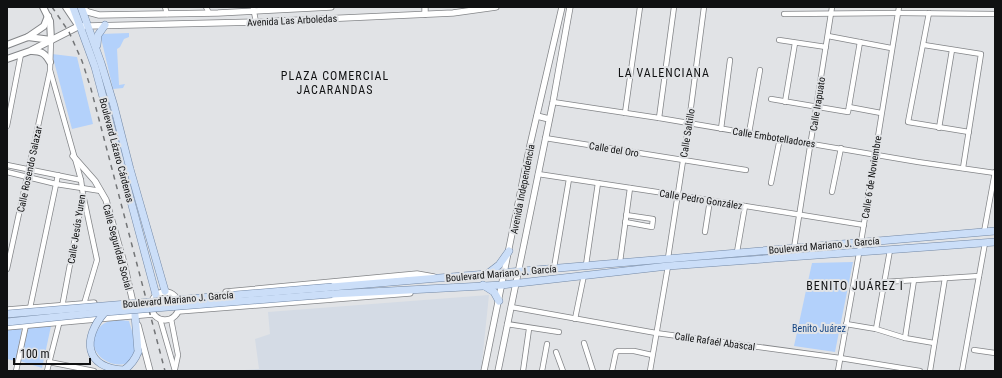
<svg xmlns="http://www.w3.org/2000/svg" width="1002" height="378" viewBox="0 0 1002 378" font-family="'Roboto Condensed',sans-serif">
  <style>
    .built { fill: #d4dbe5 }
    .green { fill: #b3d1fb }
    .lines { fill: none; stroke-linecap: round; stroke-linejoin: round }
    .minor-casing { stroke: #838588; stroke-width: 6 }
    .tertiary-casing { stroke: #838588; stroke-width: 7 }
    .secondary-casing { stroke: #838588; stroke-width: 8 }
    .primary-casing { stroke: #7388a5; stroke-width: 8 }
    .minor { stroke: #fff; stroke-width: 4.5 }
    .tertiary { stroke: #fff; stroke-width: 5.5 }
    .secondary { stroke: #fff; stroke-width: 6 }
    .primary { stroke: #cbdef8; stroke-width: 7 }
    .rail { stroke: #737577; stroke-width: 1.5; stroke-dasharray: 5 5; stroke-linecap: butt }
    .primary-bridge-casing { stroke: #7388a5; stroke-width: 8; stroke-linecap: butt }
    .primary-bridge { stroke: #cbdef8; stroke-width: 7 }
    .labels { text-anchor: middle; stroke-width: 4; stroke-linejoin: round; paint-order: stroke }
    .street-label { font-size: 10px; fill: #101112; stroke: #e1e3e6 }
    .park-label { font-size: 10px; fill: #164684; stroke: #e1e3e6 }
    .quarter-label { font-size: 12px; letter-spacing: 1px; fill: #101112; stroke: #e1e3e6 }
  </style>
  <rect width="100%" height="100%" fill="#e1e3e6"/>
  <polygon class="built" points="489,295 481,371 229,371 259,369 255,339 270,334 268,312"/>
  <g class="green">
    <polygon points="129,33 129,37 124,39 120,47 117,49 119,85 125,84 123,88 113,89 101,38 101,34"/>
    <polygon points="52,54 77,57 93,124 72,129"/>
    <polygon points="853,262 835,352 794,346 812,263"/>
    <path d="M120,320L129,321C131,329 138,346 135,354C126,378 81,357 97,331C103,321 109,321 120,320Z"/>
    <polygon points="51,326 42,368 20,361 27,328"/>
    <polygon points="22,328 16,361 7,359 7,329"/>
  </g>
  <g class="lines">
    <defs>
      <g id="minor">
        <polyline points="165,7 167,14"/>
        <polyline points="206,7 209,13"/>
        <polyline points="253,7 256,22"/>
        <polyline points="929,13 908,122 969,132"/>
        <polyline points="784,14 898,13 995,14"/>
        <polyline points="828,36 891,48"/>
        <polyline points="51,40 50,70 81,180 83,195 62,307"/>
        <polyline points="779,40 826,47"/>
        <polyline points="924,45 981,54 963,168"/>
        <polyline points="771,99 848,112 860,42"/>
        <polyline points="553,102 659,118 918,162 995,173"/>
        <polyline points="785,102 795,43"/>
        <polyline points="849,107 881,113"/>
        <polyline points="625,113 640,7"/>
        <polyline points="659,118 674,7"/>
        <polyline points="7,126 21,54"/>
        <polyline points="939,128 952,50"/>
        <polyline points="721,129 730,60"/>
        <polyline points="749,133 760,70"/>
        <polyline points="545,138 746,170"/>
        <polyline points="7,165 81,180"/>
        <polyline points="7,172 56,184 101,191"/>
        <polyline points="538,174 677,195 864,225"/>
        <polyline points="771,183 780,138"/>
        <polyline points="832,192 841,148"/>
        <polyline points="84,199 97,260 84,304"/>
        <polyline points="625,222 652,227 653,219 626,215"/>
        <polyline points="705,232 710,200"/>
        <polyline points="984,232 995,172"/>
        <polyline points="794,248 832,7"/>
        <polyline points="737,252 745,206"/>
        <polyline points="668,258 689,122 704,7"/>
        <polyline points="620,262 630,188"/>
        <polyline points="586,265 598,183"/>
        <polyline points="554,268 569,179"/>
        <polyline points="7,269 50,71"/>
        <polyline points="884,282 979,276"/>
        <polyline points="511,307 656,333 840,358 920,371"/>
        <polyline points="30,308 58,175"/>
        <polyline points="160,319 175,371"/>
        <polyline points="171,319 178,355 175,369"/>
        <polyline points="575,319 584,275"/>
        <polyline points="507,324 559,332"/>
        <polyline points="846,324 876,329 905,338 934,343"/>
        <polyline points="876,329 890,250"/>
        <polyline points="905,338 914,280"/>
        <polyline points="584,343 593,371"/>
        <polyline points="974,350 995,353"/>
        <polyline points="556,352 563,371"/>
        <polyline points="49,362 94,371"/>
        <polyline points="16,371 26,325"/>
        <polyline points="47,371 60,320"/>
        <polyline points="523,371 529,329"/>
        <polyline points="542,371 547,344"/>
        <polyline points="612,371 616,352 618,351 634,351 652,355"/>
        <polyline points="650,371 668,266"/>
        <polyline points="838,371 861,242 899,7"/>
        <polyline points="930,371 945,278"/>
        <polyline points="962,371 985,243"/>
      </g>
      <g id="tertiary">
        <polyline points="81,7 88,12 99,15 218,13 331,7"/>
        <polyline points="425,7 425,14"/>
        <polyline points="88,26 256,22 453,13 496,7"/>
        <polyline points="537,116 549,119"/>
        <polyline points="73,156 95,181 106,200 124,263 134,307"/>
        <circle cx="165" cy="306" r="14"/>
        <polyline points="226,292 417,274 434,277"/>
        <polyline points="7,310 94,303"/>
        <polyline points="179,311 410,293"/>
        <polyline points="138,325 150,371"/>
        <polyline points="7,327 153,314"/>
        <polyline points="484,371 530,145 562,7"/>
        <polyline points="498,371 553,102 570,7"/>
      </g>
      <g id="secondary">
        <polyline points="43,7 50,21 51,40"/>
        <polyline points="66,7 78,25"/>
        <polyline points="28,37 44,26 48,16"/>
        <polyline points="7,45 28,37 51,40"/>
        <path d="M32,51C41,51 45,53 50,62"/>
        <polyline points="7,59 30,51 79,26 84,26"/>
      </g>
      <g id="primary">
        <polyline points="73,7 95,67 156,295"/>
        <polyline points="81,7 101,63 114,106 130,169 165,291"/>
        <polyline points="97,45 98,35 105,25"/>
        <polyline points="486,275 499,265 509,251"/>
        <polyline points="483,285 494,292 499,301"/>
        <path d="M332,287C553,270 774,249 995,231"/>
        <polyline points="332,294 502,285 668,266 995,242"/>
        <polyline points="135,315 138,352"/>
      </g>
    </defs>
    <use href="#minor" class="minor-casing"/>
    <use href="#tertiary" class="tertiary-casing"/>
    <use href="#secondary" class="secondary-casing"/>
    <use href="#primary" class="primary-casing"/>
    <use href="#minor" class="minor"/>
    <use href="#tertiary" class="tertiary"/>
    <use href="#secondary" class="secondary"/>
    <use href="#primary" class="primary"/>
    <polyline class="rail" points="52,7 69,32 82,61 91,89 165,371"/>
    <defs>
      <g id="primary-bridge">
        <path d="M105,312C82,338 84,368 124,370C131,365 135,360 138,352"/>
        <polyline points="7,314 332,287"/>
        <polyline points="7,322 105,312 332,294"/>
      </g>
    </defs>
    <use href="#primary-bridge" class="primary-bridge-casing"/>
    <use href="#primary-bridge" class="primary-bridge"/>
  </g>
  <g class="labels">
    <g class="street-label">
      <text transform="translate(292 20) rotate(-3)" y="4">Avenida Las Arboledas</text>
      <text transform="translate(817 104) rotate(-81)" y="4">Calle Irapuato</text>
      <text transform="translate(687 133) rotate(-81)" y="4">Calle Saltillo</text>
      <text transform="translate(774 137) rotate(9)" y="4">Calle Embotelladores</text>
      <text transform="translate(614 149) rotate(9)" y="4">Calle del Oro</text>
      <text transform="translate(117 150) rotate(75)" y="4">Boulevard Lázaro Cárdenas</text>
      <text transform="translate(29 169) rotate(-78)" y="4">Calle Rosendo Salazar</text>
      <text transform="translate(871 177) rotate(-81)" y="4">Calle 6 de Noviembre</text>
      <text transform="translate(522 189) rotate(-79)" y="4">Avenida Independencia</text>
      <text transform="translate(701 199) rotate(9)" y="4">Calle Pedro González</text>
      <text transform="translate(76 229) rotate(-81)" y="4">Calle Jesús Yuren</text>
      <text transform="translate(824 245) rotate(-5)" y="4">Boulevard Mariano J. García</text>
      <text transform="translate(118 247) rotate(75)" y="4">Calle Seguridad Social</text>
      <text transform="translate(501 273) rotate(-5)" y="4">Boulevard Mariano J. García</text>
      <text transform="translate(178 299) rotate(-5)" y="4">Boulevard Mariano J. García</text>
      <text transform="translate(715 341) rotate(8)" y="4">Calle Rafaél Abascal</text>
    </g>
    <g class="park-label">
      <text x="819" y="332">Benito Juárez</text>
    </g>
    <g class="quarter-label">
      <text x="664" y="77">LA VALENCIANA</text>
      <text x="335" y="80">PLAZA COMERCIAL<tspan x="335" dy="14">JACARANDAS</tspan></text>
      <text x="855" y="290">BENITO JUÁREZ I</text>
    </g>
  </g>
  <rect width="1002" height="378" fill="none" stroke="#101112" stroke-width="16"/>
  <path d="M14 358v6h76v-6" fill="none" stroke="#101112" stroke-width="2"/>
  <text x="20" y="358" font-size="12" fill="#101112" stroke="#e1e3e6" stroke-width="3" paint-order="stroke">100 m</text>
</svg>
